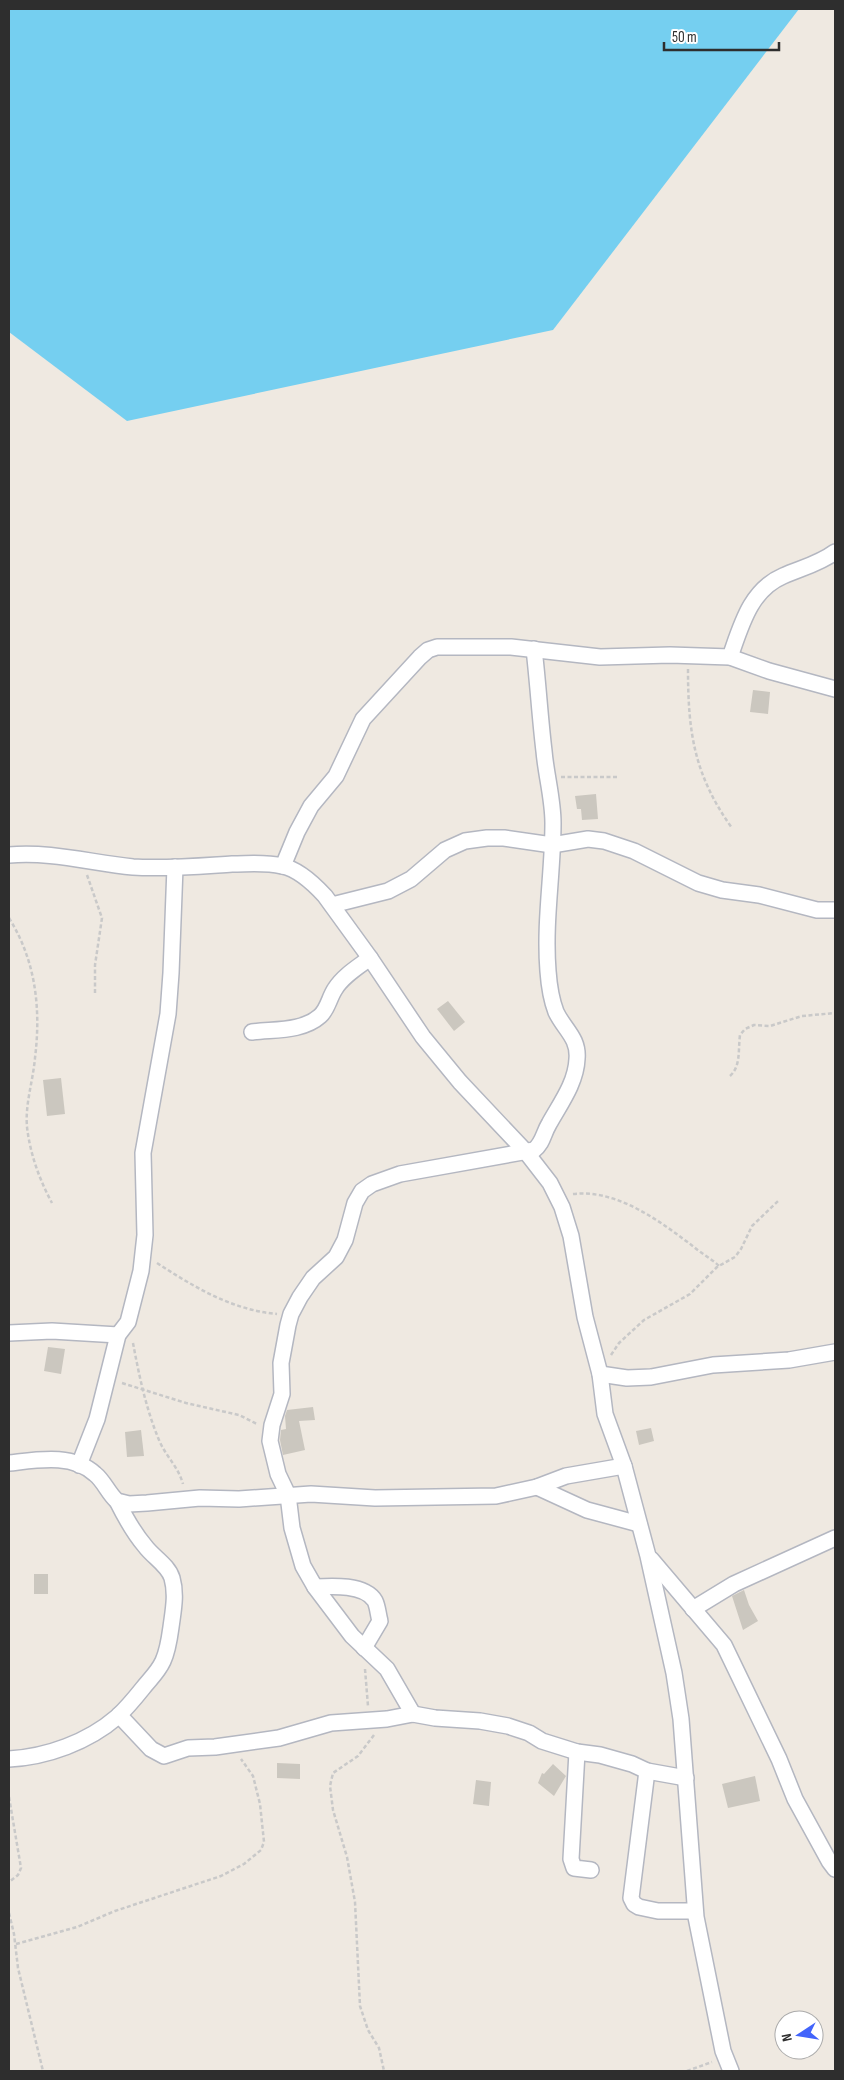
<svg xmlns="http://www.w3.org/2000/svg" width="844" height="2080" viewBox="0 0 844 2080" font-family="'Sofia Sans Condensed',sans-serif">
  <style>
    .water { fill: #75cff0 }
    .building { fill: #cbc7bf }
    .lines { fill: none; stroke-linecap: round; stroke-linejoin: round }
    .minor-casing { stroke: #b4b7c1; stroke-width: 18 }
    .path { stroke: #c9c9c9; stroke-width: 2.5; stroke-dasharray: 4 2.5; stroke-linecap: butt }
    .minor { stroke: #fff; stroke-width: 15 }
  </style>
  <rect width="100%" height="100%" fill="#efe9e1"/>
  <polygon class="water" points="9,9 799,9 553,330 127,421 9,332"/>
  <g class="building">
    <polygon points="753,690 770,692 768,714 750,712"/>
    <polygon points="596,794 598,819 582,820 581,809 577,809 575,796"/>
    <polygon points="448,1001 465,1022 454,1031 437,1009"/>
    <polygon points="61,1078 65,1114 47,1116 43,1080"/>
    <polygon points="48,1347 65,1349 61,1374 44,1371"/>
    <polygon points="313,1407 315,1420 299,1421 305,1450 283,1455 280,1440 281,1430 286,1429 285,1416 287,1410"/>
    <polygon points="651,1428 654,1441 639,1445 636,1431"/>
    <polygon points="141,1430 144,1456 127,1457 125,1432"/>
    <rect x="34" y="1574" width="14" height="20"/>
    <polygon points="744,1590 749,1605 758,1621 743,1630 732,1596"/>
    <polygon points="277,1763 300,1764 300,1779 277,1778"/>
    <polygon points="553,1764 566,1776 554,1796 538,1783 542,1773 544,1774"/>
    <polygon points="755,1776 760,1801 728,1808 722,1784"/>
    <polygon points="476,1780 491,1782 489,1806 473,1804"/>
  </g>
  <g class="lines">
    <defs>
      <g id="minor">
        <path d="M730,657C741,626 750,590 783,576C801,568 819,564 835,552"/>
        <path d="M9,855C50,851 92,863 133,867C166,869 200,866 232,864C249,864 265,862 282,866C298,869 314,884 325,896L370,958L423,1037L460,1082L526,1152L550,1183L562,1207L571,1236L585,1317L600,1374L605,1414L624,1466L648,1556L674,1673L681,1719L696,1917L723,2051L731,2071"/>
        <polyline points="283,866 297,832 311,806 336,776 363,719 420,657 428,650 437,647 511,647 600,657 670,655 730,657 769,671 835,689"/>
        <polyline points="332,905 388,891 411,879 445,850 465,841 487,838 504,838 552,845 588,839 604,841 634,851 698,883 722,890 759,895 817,910 835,910"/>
        <path d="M252,1032C274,1029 302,1032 320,1016C328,1009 329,998 335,989C343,976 358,967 370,958"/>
        <polyline points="9,1333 52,1331 118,1335"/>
        <polyline points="600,1374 627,1378 651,1377 713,1365 789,1360 835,1352"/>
        <path d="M9,1463C37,1460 72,1453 95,1474C104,1481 108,1493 117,1501L129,1504L147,1503L200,1498L239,1499L311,1494L375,1498L496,1496L537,1487L566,1476L624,1466"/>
        <polyline points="79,1465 97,1419 118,1335 128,1322 141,1271 145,1235 143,1153 168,1014 171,973 175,867"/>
        <polyline points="537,1487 587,1510 639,1524"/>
        <polyline points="651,1559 724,1645 779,1759 795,1799 829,1861 835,1869"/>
        <path d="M315,1587C332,1586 365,1584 375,1601C378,1607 378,1615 380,1621L364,1648"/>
        <polyline points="693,1609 734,1584 835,1538"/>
        <path d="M413,1714L387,1669L352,1636L315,1587L303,1566L292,1528L288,1495L278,1474L270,1441L272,1425L282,1394L281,1363L288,1325L291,1314L300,1297L313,1278L336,1257L345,1240L355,1203L362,1191L372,1184L400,1174L534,1150C543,1143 543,1134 549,1124C560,1104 576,1083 577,1059C579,1038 564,1029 556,1012C551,999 549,985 548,971C544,921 553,873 553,823C553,799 546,775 544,751C540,718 538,683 534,649"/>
        <polyline points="119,1715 151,1749 164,1756 188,1748 215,1747 279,1738 331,1723 387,1719 413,1714 435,1718 480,1721 508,1726 529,1733 542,1741 577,1752 600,1755 632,1764 647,1771 686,1778"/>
        <polyline points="577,1752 571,1859 574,1868 591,1870"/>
        <path d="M9,1759C47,1757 88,1742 117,1717C127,1708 135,1698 143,1688C150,1679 158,1672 163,1661C169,1648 170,1633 172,1620C174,1606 176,1592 172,1578C168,1565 153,1557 145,1546C133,1532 125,1517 117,1501"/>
        <polyline points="647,1771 631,1898 634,1904 639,1907 658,1911 695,1911"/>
      </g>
    </defs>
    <use href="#minor" class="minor-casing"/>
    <g class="path">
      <path d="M688,669C688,732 694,775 732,828"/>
      <polyline points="561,777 618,777"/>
      <polyline points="87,875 102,918 95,965 95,993"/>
      <path d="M9,918C36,961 41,1009 35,1058C33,1081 25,1104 27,1127C30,1153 39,1179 52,1203"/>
      <path d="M730,1076C741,1066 738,1050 740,1035L745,1029L754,1025L770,1026L802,1016L835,1013"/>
      <path d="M573,1194C618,1189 661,1222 694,1247C702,1254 712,1259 719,1266"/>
      <path d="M157,1263C194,1287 232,1310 277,1314"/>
      <path d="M133,1343C139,1375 146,1409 159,1440C166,1457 178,1466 183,1484"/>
      <polyline points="611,1355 619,1343 644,1320 690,1294 717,1267 735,1257 741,1249 752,1226 778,1201"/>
      <polyline points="122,1383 186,1403 239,1415 257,1424"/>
      <polyline points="365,1669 368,1706"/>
      <polyline points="374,1735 358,1756 333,1773 330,1786 333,1810 347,1857 355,1902 360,2006 368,2030 379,2048 384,2071"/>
      <polyline points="9,1797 21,1868 18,1875 9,1882"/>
      <polyline points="9,1913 14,1934 18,1968 43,2071"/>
      <polyline points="16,1944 77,1927 115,1911 221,1876 244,1864 261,1850 264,1842 260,1804 253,1776 241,1759"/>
      <polyline points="687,2071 712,2062"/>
    </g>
    <use href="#minor" class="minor"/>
  </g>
  <rect width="844" height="2080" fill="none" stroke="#2e2e2e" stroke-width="20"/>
  <g transform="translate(799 2035) rotate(258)"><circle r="24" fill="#ffffff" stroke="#ababab"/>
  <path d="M0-4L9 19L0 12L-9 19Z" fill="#4264fb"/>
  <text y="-8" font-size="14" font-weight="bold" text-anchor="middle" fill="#2e2e2e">N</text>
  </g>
  <path d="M664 42v8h115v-8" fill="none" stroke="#2e2e2e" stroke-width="2.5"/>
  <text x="672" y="42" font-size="15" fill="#2e2e2e" stroke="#ffffff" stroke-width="4" paint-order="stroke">50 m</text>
</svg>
